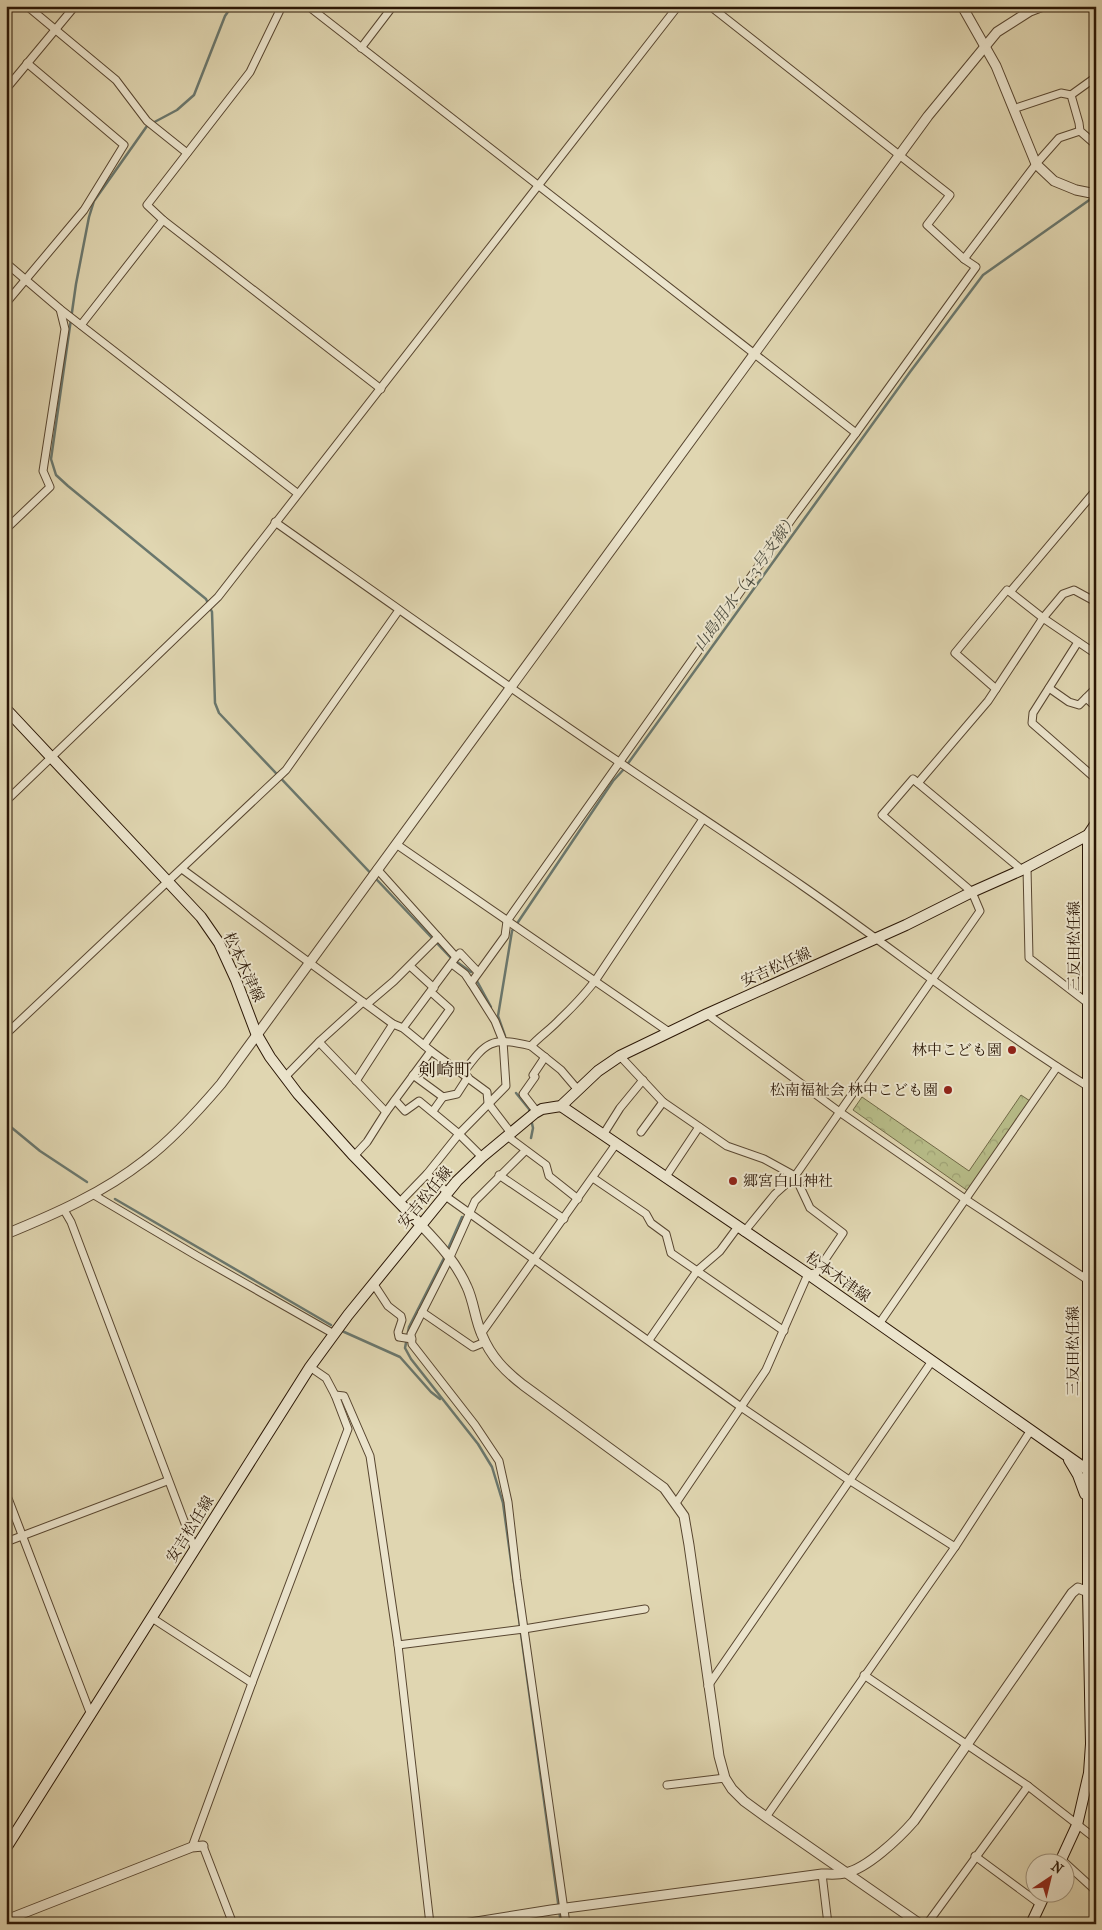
<svg xmlns="http://www.w3.org/2000/svg" width="1102" height="1930" viewBox="0 0 1102 1930" font-family="'IM FELL French Canon','Noto Serif JP',serif">
  <style>
    .forest { fill: url(#forest-crowns); stroke: #706946 }
    .lines { fill: none; stroke-linecap: round; stroke-linejoin: round }
    .stream { stroke: #6a776d; stroke-width: 2.5 }
    .minor-casing { stroke: #584630; stroke-width: 9 }
    .tertiary-casing { stroke: #584630; stroke-width: 11 }
    .secondary-casing { stroke: #2a1605; stroke-width: 12 }
    .minor { stroke: #ebe4cc; stroke-width: 7 }
    .tertiary { stroke: #ebe4cc; stroke-width: 9 }
    .secondary { stroke: #ebe4cc; stroke-width: 10 }
    .poi-dot { fill: #8f2418; stroke: #ebe4cc; stroke-width: 2 }
    .labels { text-anchor: middle; stroke-width: 4; stroke-linejoin: round; paint-order: stroke }
    .street-label { font-size: 15px; fill: #2a1605; stroke: #ebe4cc }
    .poi-label { font-size: 15px; fill: #2a1605; stroke: #ebe4cc; text-anchor: end }
    .water-label { font-size: 16px; font-style: italic; fill: #4f4f42; stroke: #ebe4cc }
    .quarter-label { font-size: 18px; fill: #2a1605; stroke: #ebe4cc }
  </style>
  <defs>
    <pattern id="forest-crowns" width="20" height="18" patternUnits="userSpaceOnUse" patternTransform="scale(1.25)"><rect width="20" height="18" fill="#b7bc88"/><path d="M2 6a3 3 0 1 1 6 0M12 15a3 3 0 1 1 6 0" fill="none" stroke="#9ea174"/></pattern>
  </defs>
  <rect width="100%" height="100%" fill="#e0d6b1"/>
  <filter id="stains"><feTurbulence type="fractalNoise" baseFrequency=".004" numOctaves="4"/><feColorMatrix values="0 0 0 0 .2 0 0 0 0 .09 0 0 0 0 .02 0 0 0 .5 -.17"/></filter>
  <radialGradient id="worn" r=".72"><stop offset=".6" stop-color="#630" stop-opacity="0"/><stop offset="1" stop-color="#630" stop-opacity=".3"/></radialGradient>
  <polygon class="forest" points="1021,1095 1030,1101 968,1191 853,1110 862,1097 969,1171"/>
  <g class="lines">
    <g class="stream">
      <polyline points="232,6 225,16 194,95 177,110 147,126 94,201 89,217 76,284 51,459 56,475 68,486 206,599 212,612 215,703 219,713 450,957 471,972"/>
      <polyline points="477,981 491,1007"/>
      <polyline points="505,1036 498,1016 512,931 613,781 624,769 910,372 983,275 1095,196"/>
      <polyline points="516,1093 529,1109 530,1114"/>
      <polyline points="6,1123 40,1151 87,1182"/>
      <polyline points="531,1138 533,1128 531,1119"/>
      <polyline points="115,1199 331,1325"/>
      <polyline points="447,1251 462,1217"/>
      <polyline points="445,1256 409,1327 405,1348 411,1359 478,1444 492,1467 503,1503 561,1924"/>
      <polyline points="342,1331 400,1357 431,1392 440,1399"/>
    </g>
    <defs>
      <g id="minor">
        <polyline points="27,6 116,80 147,121 187,153"/>
        <polyline points="282,6 250,72 147,205 163,220 381,389"/>
        <polyline points="308,6 856,433 976,267 964,259"/>
        <polyline points="710,6 950,195 927,225 964,259 1036,164 1059,138 1080,131"/>
        <polyline points="361,48 393,6"/>
        <polyline points="6,89 75,6"/>
        <polyline points="1071,95 1096,77"/>
        <polyline points="1013,109 1061,93 1071,95 1079,123 1080,131 1096,145"/>
        <polyline points="6,263 60,309 297,493"/>
        <polyline points="6,303 84,210 124,145 27,63"/>
        <polyline points="81,325 163,220"/>
        <polyline points="1096,490 1010,592 1043,618 1096,654"/>
        <path d="M275,522C390,603 505,685 622,764C682,805 744,845 804,887C899,953 990,1026 1089,1087"/>
        <polyline points="6,529 50,487 43,471 65,329 60,309"/>
        <polyline points="1078,642 1033,713 1032,723 1096,779"/>
        <polyline points="1049,688 1069,702 1079,705 1096,688"/>
        <polyline points="996,689 955,653 1007,590"/>
        <polyline points="1086,698 1096,707"/>
        <polyline points="918,783 988,701 1043,618 1063,594 1074,590 1096,602"/>
        <polyline points="6,801 218,597 678,6"/>
        <polyline points="396,844 669,1032"/>
        <polyline points="1027,868 1029,958 1089,1004"/>
        <polyline points="182,869 393,1024 403,1028 431,1051 487,1092 488,1103 511,1133"/>
        <polyline points="377,869 456,957 460,953 478,972"/>
        <polyline points="452,964 465,974 471,983"/>
        <polyline points="410,966 434,988"/>
        <polyline points="367,1004 394,981 438,937"/>
        <polyline points="707,1014 841,1113 965,1199 1088,1280"/>
        <polyline points="403,1028 456,957"/>
        <polyline points="6,1034 286,770 399,610"/>
        <polyline points="319,1042 386,1112"/>
        <polyline points="424,1045 450,1009 431,992"/>
        <polyline points="620,1056 663,1102 727,1146 764,1159 795,1176 810,1208 843,1233 816,1273 808,1274 766,1370 676,1503"/>
        <path d="M463,1073C486,1042 491,1036 531,1046"/>
        <polyline points="413,1075 443,1097 457,1094 468,1077"/>
        <polyline points="285,1077 321,1040 363,1002"/>
        <polyline points="356,1081 393,1024"/>
        <path d="M578,1090L561,1070L531,1046C540,1036 551,1029 560,1019C573,1007 584,995 595,981L703,819"/>
        <polyline points="395,1100 405,1111 419,1101 459,1134 482,1157"/>
        <polyline points="433,1111 443,1097"/>
        <polyline points="537,1112 523,1094 535,1077 533,1075 545,1057"/>
        <polyline points="641,1132 663,1102"/>
        <polyline points="603,1135 620,1108 643,1080"/>
        <polyline points="507,1136 546,1165 549,1176 578,1199"/>
        <polyline points="525,1151 475,1201 450,1257 411,1334 412,1344 475,1425 499,1461 508,1502 517,1580 566,1924"/>
        <polyline points="354,1156 367,1142 386,1112 431,1051"/>
        <polyline points="427,1174 447,1192"/>
        <polyline points="499,1175 564,1219"/>
        <polyline points="593,1178 646,1214 651,1223 666,1234 671,1253 784,1331"/>
        <polyline points="665,1178 699,1127"/>
        <polyline points="94,1195 197,1256 334,1334"/>
        <polyline points="444,1195 741,1407 849,1480 955,1547"/>
        <polyline points="399,1203 427,1174 459,1134 506,1086 503,1041 495,1021 471,983 505,936 507,921 794,516 856,433"/>
        <polyline points="64,1210 71,1222 195,1550"/>
        <polyline points="744,1232 775,1194 795,1176 980,911 972,892 882,815 913,779 1022,870"/>
        <polyline points="373,1283 388,1306 401,1316 402,1320 398,1332 399,1337 412,1339"/>
        <polyline points="422,1312 473,1347 485,1342"/>
        <polyline points="879,1324 1057,1067"/>
        <polyline points="481,1334 616,1144"/>
        <polyline points="649,1340 697,1271 720,1251 737,1228"/>
        <polyline points="335,1395 344,1396 370,1456 398,1645 430,1924"/>
        <polyline points="6,1493 91,1715"/>
        <polyline points="6,1542 167,1481"/>
        <polyline points="1088,1592 1096,1581"/>
        <polyline points="152,1618 252,1683"/>
        <polyline points="398,1645 524,1629 645,1609"/>
        <polyline points="864,1675 1028,1786 1096,1839"/>
        <polyline points="708,1686 932,1361"/>
        <polyline points="667,1785 725,1778"/>
        <polyline points="766,1817 955,1547 1031,1430"/>
        <polyline points="203,1846 233,1924"/>
        <polyline points="192,1847 252,1683 348,1429 335,1395 326,1378 310,1367"/>
        <polyline points="975,1856 1040,1904"/>
        <polyline points="1062,1860 1096,1891"/>
        <polyline points="822,1874 828,1924"/>
        <polyline points="927,1924 1028,1786"/>
      </g>
      <g id="tertiary">
        <polyline points="962,6 996,66 1036,164 1054,181 1076,190 1096,194"/>
        <path d="M421,1225C439,1244 456,1262 467,1287C474,1302 475,1320 482,1335C491,1357 505,1371 523,1385L664,1488L684,1516L689,1545L719,1756L725,1778L732,1789L744,1801L766,1817L920,1924"/>
        <path d="M6,1234C55,1214 103,1193 145,1160C173,1139 198,1111 221,1084L928,116L997,32L1030,11L1043,6"/>
        <polyline points="6,1920 192,1847 203,1846"/>
        <path d="M464,1924L551,1910L822,1874C829,1874 838,1875 845,1873C867,1869 900,1837 914,1821L1072,1593L1078,1588L1088,1592"/>
      </g>
      <g id="secondary">
        <polyline points="6,709 201,917 219,943 236,980 256,1033 270,1057 298,1094 352,1154 421,1225"/>
        <polyline points="561,1106 808,1274 1096,1476"/>
        <polyline points="1069,1460 1078,1475 1085,1494"/>
        <polyline points="6,1848 310,1367 348,1315 457,1181 482,1157 535,1113 542,1109 561,1106 598,1071 620,1056 707,1014 906,925 972,892 1024,869 1088,835 1096,823"/>
        <polyline points="1060,1862 1077,1825 1089,1773 1091,1744 1088,1592 1088,835"/>
        <polyline points="1031,1924 1046,1892"/>
      </g>
    </defs>
    <use href="#minor" class="minor-casing"/>
    <use href="#tertiary" class="tertiary-casing"/>
    <use href="#secondary" class="secondary-casing"/>
    <use href="#minor" class="minor"/>
    <use href="#tertiary" class="tertiary"/>
    <use href="#secondary" class="secondary"/>
  </g>
  <g class="poi-dot">
    <circle cx="1012" cy="1050" r="5"/>
    <circle cx="948" cy="1090" r="5"/>
    <circle cx="733" cy="1181" r="5"/>
  </g>
  <g class="labels">
    <g class="street-label">
      <text transform="translate(1074 946) rotate(-90)" y="5">三反田松任線</text>
      <text transform="translate(244 967) rotate(65)" y="5">松本木津線</text>
      <text transform="translate(776 967) rotate(-24)" y="5">安吉松任線</text>
      <text transform="translate(425 1197) rotate(-50)" y="5">安吉松任線</text>
      <text transform="translate(838 1277) rotate(35)" y="5">松本木津線</text>
      <text transform="translate(1073 1351) rotate(-90)" y="5">三反田松任線</text>
      <text transform="translate(190 1529) rotate(-58)" y="5">安吉松任線</text>
    </g>
    <g class="poi-label">
      <text x="1002" y="1055">林中こども園</text>
      <text x="938" y="1095">松南福祉会 林中こども園</text>
      <text x="743" y="1186" text-anchor="start">郷宮白山神社</text>
    </g>
    <g class="water-label">
      <text transform="translate(745 582) rotate(-54)" y="6">山島用水（4-3号支線）</text>
    </g>
    <g class="quarter-label">
      <text x="445" y="1076">剣崎町</text>
    </g>
  </g>
  <rect width="1102" height="1930" fill="none" stroke="#e0d6b1" stroke-width="25"/>
  <rect x="8" y="8" width="1087" height="1915" fill="none" stroke="#2a1605" stroke-width="2.5"/>
  <rect x="12" y="12" width="1077" height="1905" fill="none" stroke="#2a1605"/>
  <g transform="translate(1050 1878) rotate(35)"><circle r="24" fill="#ebe4cc" stroke="#9e927c"/>
  <path d="M0-4L9 19L0 12L-9 19Z" fill="#8f2418"/>
  <text y="-8" font-size="14" font-weight="bold" text-anchor="middle" fill="#2a1605">N</text>
  </g>
  <rect width="100%" height="100%" filter="url(#stains)"/>
  <rect width="100%" height="100%" fill="url(#worn)"/>
</svg>
